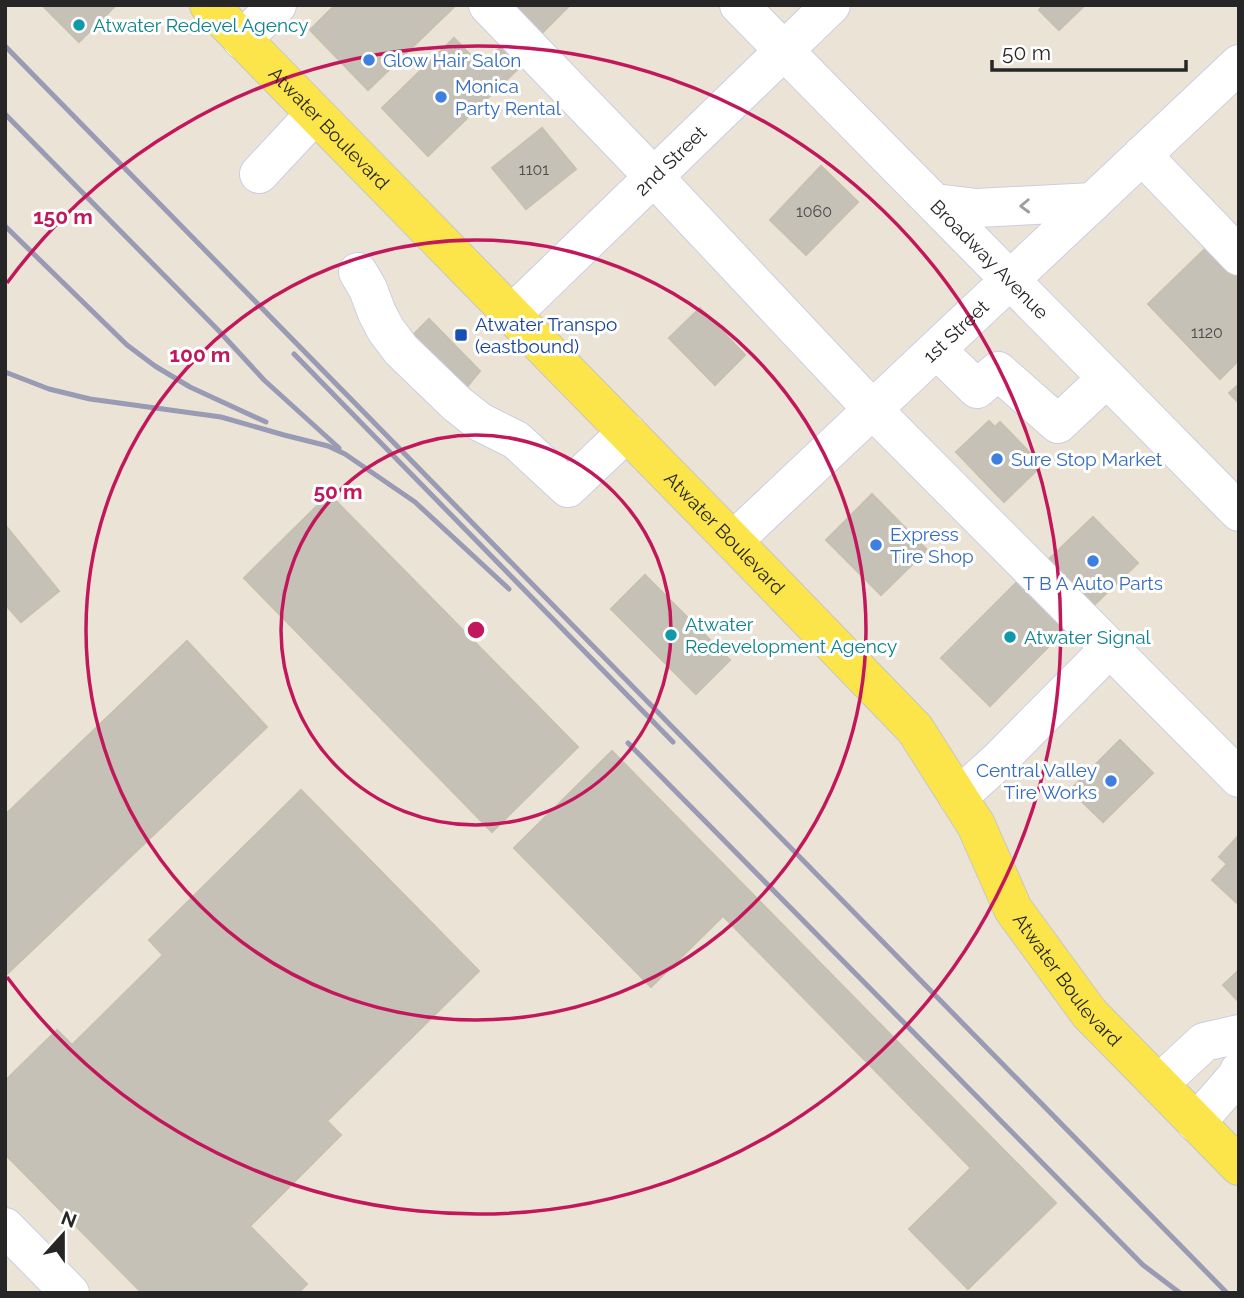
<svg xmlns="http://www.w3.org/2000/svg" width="1244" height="1298" viewBox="0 0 1244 1298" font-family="Raleway,sans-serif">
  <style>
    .building { fill: #c6c1b6; stroke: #c6c0b0; stroke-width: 2 }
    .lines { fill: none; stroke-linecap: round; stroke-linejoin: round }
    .minor-casing { stroke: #cbcde2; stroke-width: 40 }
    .major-casing { stroke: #c7c7c7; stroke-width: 40 }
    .minor { stroke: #fff; stroke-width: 38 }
    .major { stroke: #fce54a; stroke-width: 38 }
    .rail { stroke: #999ab3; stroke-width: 5 }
    .oneway { stroke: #9d9d9d }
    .ring { fill: none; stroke: #c2185b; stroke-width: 3.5 }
    .culture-dot { fill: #0f9aa8; stroke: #fff; stroke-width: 2.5 }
    .shop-dot { fill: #3f7fe0; stroke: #fff; stroke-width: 2.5 }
    .transit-dot { fill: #1a4fb4; stroke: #fff; stroke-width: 2.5 }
    .labels { text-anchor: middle; stroke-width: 6; stroke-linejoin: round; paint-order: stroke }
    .number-label { font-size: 16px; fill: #4e4d4a }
    .culture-label { font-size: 19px; fill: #0d838f; stroke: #fff; text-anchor: start }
    .shop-label { font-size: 19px; fill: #366cbe; stroke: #fff; text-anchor: start }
    .street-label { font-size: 19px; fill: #262626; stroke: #fff }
    .transit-label { font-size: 19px; fill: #164399; stroke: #fff; text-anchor: start }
    .centre { fill: #c2185b; stroke: #fff; stroke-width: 3.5 }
    .ring-label { font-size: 21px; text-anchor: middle; font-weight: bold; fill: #c2185b; stroke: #fff; stroke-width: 6; stroke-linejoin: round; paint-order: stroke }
  </style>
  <rect width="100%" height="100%" fill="#ebe4d6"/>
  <g class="building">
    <polygon points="42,5 113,5 114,7 79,42"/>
    <polygon points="335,5 456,5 368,90 310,30"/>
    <polygon points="504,5 570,5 537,38"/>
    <polygon points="1044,5 1085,5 1059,30 1039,10"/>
    <polygon points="454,38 481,66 505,43 524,63 428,156 382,108"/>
    <polygon points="542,128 576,169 526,209 492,168"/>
    <polygon points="821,166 858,202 806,255 770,220"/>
    <polygon points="1210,244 1239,274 1239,360 1220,379 1148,304"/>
    <polygon points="700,308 745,355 715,385 669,338"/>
    <polygon points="429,319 480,371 462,393 411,337"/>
    <polygon points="1239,384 1239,403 1229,393"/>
    <polygon points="989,421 995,427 1000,422 1034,457 1029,462 1037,470 1004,502 956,452"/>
    <polygon points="329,494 578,747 492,832 244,578"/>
    <polygon points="872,494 927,550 881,595 826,540"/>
    <polygon points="1093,517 1138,563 1093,606 1048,560"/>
    <polygon points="5,525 59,591 21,622 5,604"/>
    <polygon points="645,575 730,660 696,694 611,609"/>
    <polygon points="1023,576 1071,624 990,706 941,658"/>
    <polygon points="187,641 267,727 5,976 5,815"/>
    <polygon points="1120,740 1153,773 1103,822 1070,790"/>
    <polygon points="612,751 1056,1203 968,1289 909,1229 971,1168 723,916 651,987 514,848"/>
    <polygon points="301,790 479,971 327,1121 341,1135 250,1226 307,1284 298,1293 142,1293 5,1154 5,1081 57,1030 72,1045 163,955 149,940"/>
    <polygon points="1239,835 1239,903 1238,904 1212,880 1227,864 1219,857"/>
    <polygon points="1239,970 1239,1002 1223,985"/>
  </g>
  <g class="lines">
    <defs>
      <g id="minor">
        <polyline points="488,5 654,177 873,410 1239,778"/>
        <path id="s1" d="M739,5L1239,512"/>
        <polyline points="242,40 277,5"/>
        <polyline points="1142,155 1239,256"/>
        <polyline points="259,174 315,114"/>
        <polyline points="935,203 977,208 1093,202"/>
        <polyline points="358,272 368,289 377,313 386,330 401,350 457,404 480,422 516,440 568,488 627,432"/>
        <path id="s2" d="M511,315L831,5"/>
        <polyline points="937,350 977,389 998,371 1058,424 1107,378"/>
        <path id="s3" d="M733,541L1239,64"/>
        <polyline points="958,797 997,762 1099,659"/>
        <polyline points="1159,1084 1204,1042 1239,1034"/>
        <polyline points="1196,1123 1237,1076 1239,1071"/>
        <polyline points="5,1227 70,1293"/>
      </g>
      <g id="major">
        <path id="s4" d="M209,5L733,541L915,729L976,825L1013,909L1089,1013L1239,1166"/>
      </g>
    </defs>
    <use href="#minor" class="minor-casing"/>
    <use href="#major" class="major-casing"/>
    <use href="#minor" class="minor"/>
    <use href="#major" class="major"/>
    <g class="rail">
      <polyline points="5,46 1227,1293"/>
      <polyline points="5,114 219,331 264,380 339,448"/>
      <polyline points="5,226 127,345 155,366 190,387 266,422"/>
      <polyline points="294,354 673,742"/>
      <polyline points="5,372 49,389 90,399 221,417 284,435 328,446 345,454 415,502 509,589"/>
      <polyline points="628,743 1143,1265 1180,1293"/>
    </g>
  </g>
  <defs><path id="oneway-chevron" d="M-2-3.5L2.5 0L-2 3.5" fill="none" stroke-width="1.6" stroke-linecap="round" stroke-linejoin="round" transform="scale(1.75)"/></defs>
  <use class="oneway" href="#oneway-chevron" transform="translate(1025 206) rotate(178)"/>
  <g class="ring">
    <circle cx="476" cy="630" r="195"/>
    <circle cx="476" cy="630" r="390"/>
    <path d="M7 283A584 584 0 1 1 7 977"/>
  </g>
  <g class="culture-dot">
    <circle cx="79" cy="25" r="7"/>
    <circle cx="671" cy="635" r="7"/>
    <circle cx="1010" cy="637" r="7"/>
  </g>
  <g class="shop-dot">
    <circle cx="369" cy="60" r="7"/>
    <circle cx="441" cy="97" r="7"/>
    <circle cx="997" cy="459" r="7"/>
    <circle cx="876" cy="545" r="7"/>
    <circle cx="1093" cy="561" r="7"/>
    <circle cx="1111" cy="781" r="7"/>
  </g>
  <rect class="transit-dot" x="454" y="328" width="14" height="14" rx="3.5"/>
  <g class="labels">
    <g class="number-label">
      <text x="534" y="175">1101</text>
      <text x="814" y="217">1060</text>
      <text x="1207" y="338">1120</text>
    </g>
    <g class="culture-label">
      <text x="93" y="32">Atwater Redevel Agency</text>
      <text x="685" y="631">Atwater<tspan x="685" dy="22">Redevelopment Agency</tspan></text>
      <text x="1024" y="644">Atwater Signal</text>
    </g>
    <g class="shop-label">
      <text x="383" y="67">Glow Hair Salon</text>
      <text x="455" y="93">Monica<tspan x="455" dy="22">Party Rental</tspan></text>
      <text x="1011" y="466">Sure Stop Market</text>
      <text x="890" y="541">Express<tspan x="890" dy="22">Tire Shop</tspan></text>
      <text x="1093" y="590" text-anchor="middle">T B A Auto Parts</text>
      <text x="1097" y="777" text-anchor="end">Central Valley<tspan x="1097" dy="22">Tire Works</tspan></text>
    </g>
    <g class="street-label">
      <text dy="7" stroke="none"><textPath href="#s4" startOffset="172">Atwater Boulevard</textPath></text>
      <text dy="7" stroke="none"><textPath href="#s2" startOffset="222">2nd Street</textPath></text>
      <text dy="7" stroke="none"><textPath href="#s1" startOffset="357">Broadway Avenue</textPath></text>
      <text dy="7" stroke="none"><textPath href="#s3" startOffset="306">1st Street</textPath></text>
      <text dy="7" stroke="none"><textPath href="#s4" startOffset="738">Atwater Boulevard</textPath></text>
      <text dy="7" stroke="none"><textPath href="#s4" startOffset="1306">Atwater Boulevard</textPath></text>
    </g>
    <g class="transit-label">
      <text x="475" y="331">Atwater Transpo<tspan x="475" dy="22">(eastbound)</tspan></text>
    </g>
  </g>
  <circle cx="476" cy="630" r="10" class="centre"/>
  <g class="ring-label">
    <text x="63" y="224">150 m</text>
    <text x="200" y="362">100 m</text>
    <text x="338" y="499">50 m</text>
  </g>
  <rect width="1244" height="1298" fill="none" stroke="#262626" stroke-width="14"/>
  <g transform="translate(63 1235) rotate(21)" stroke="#ffffff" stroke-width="5" paint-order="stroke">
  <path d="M0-5L12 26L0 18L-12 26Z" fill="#262626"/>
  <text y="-10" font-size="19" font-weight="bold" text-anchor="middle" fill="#262626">N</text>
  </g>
  <path d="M992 60v10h194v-10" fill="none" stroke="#262626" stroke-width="3.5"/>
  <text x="1002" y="60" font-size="21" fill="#262626" stroke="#ffffff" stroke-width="5" paint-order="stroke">50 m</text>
</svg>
